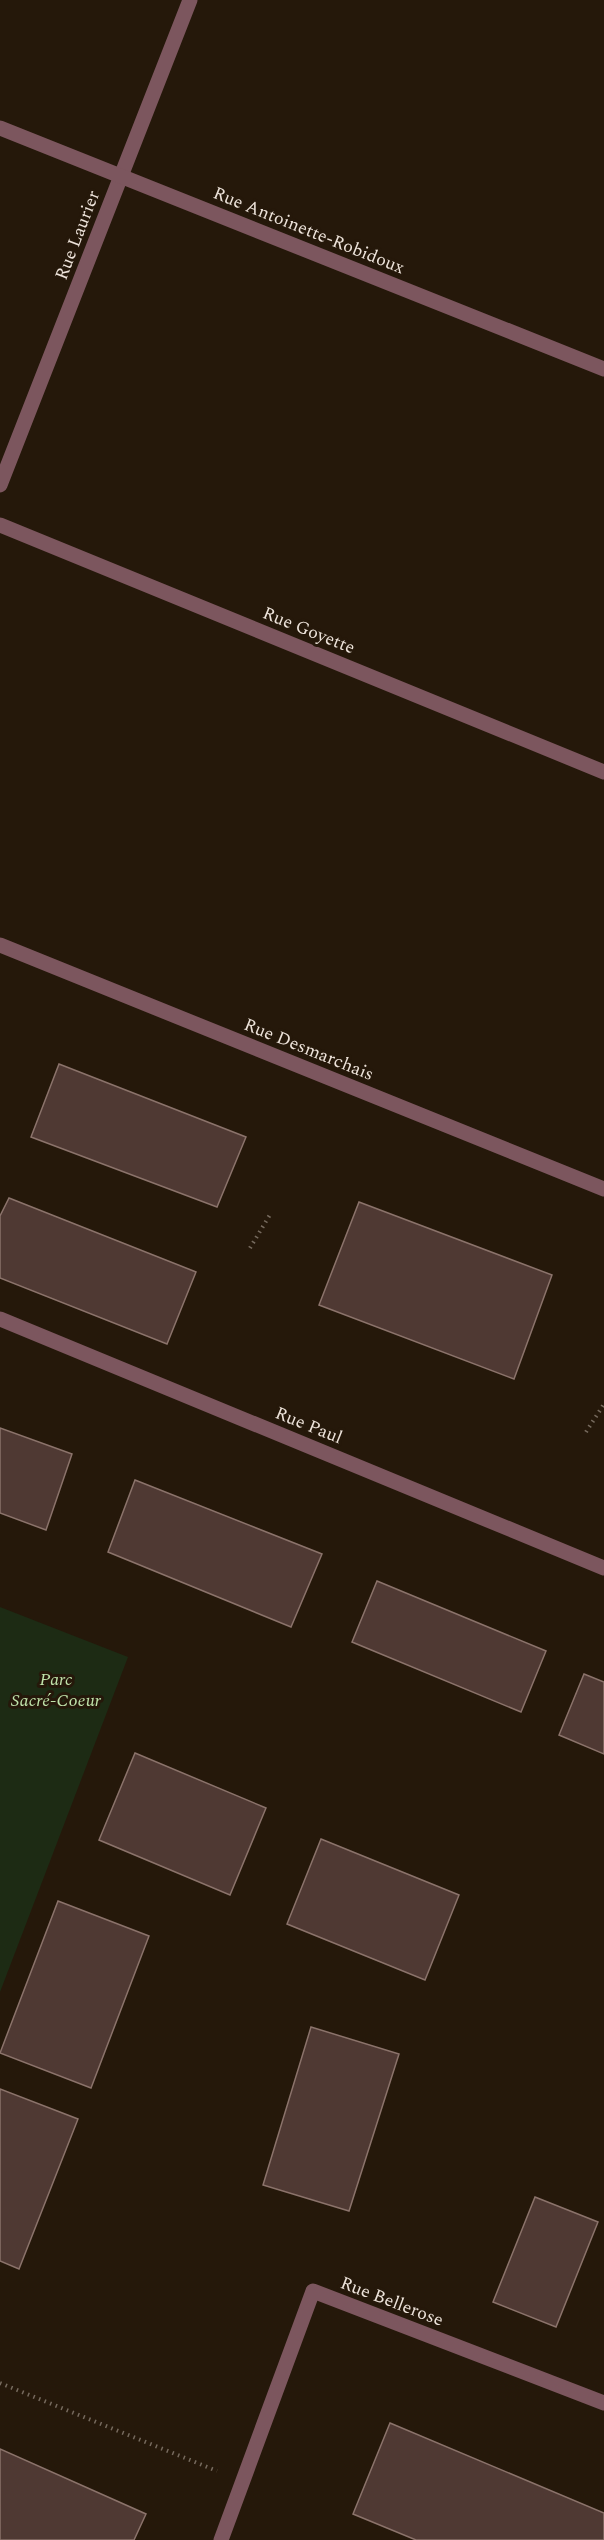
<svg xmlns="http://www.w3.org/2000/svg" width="604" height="2540" viewBox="0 0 604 2540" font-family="Spectral,serif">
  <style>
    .green { fill: #1d2b14 }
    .building { fill: #4f3933; stroke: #8b736b; stroke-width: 1.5 }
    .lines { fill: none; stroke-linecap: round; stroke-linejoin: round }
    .path { stroke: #766a5e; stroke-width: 4; stroke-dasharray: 1.5 4.5; stroke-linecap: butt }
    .minor { stroke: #7c565e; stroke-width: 15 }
    .tertiary { stroke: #7c565e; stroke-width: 15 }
    .labels { text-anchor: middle; stroke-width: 6; stroke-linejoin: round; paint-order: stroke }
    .street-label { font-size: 18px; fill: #ede3da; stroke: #25180a }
    .park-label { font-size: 18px; font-style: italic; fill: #bfe3aa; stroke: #25180a }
  </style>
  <rect width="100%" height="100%" fill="#25180a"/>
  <polygon class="green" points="0,1607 128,1657 0,1992"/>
  <g class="building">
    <polygon points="59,1064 246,1137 217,1207 31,1137"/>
    <polygon points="9,1198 196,1272 167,1344 0,1278 0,1216"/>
    <polygon points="359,1202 552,1275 514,1379 319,1305"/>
    <polygon points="0,1428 72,1454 46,1530 0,1513"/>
    <polygon points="135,1480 322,1554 291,1627 108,1552"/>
    <polygon points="377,1581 546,1651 521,1712 352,1642"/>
    <polygon points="584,1674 604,1682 604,1754 559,1735"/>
    <polygon points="135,1753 266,1808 230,1895 99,1840"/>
    <polygon points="321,1839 459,1895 425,1980 287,1924"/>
    <polygon points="58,1901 149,1936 91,2088 0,2053"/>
    <polygon points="311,2027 399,2054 349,2211 263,2185"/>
    <polygon points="0,2089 78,2119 19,2269 0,2261"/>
    <polygon points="535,2197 598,2222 556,2327 493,2302"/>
    <polygon points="390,2423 604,2513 604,2540 416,2540 353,2514"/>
    <polygon points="0,2449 146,2514 134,2540 0,2540"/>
  </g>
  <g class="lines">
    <g class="path">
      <polyline points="250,1248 271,1213"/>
      <polyline points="586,1432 604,1404"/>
      <polyline points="0,2383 217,2471"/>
    </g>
    <g class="minor">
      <polyline points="0,485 190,0"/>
      <polyline points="0,525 604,772"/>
      <polyline points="0,945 604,1189"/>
      <polyline points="0,1319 604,1568"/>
      <polyline points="221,2540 313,2291 604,2403"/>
    </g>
    <polyline class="tertiary" points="0,128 604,369"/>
  </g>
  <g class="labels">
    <g class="street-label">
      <text transform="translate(309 230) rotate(22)" y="6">Rue Antoinette-Robidoux</text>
      <text transform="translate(77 235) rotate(-69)" y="6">Rue Laurier</text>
      <text transform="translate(309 630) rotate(22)" y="6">Rue Goyette</text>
      <text transform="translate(309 1049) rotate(22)" y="6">Rue Desmarchais</text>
      <text transform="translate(309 1425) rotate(22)" y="6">Rue Paul</text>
      <text transform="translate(392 2301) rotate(21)" y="6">Rue Bellerose</text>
    </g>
    <g class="park-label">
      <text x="56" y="1685">Parc<tspan x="56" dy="21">Sacré-Coeur</tspan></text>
    </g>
  </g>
</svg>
